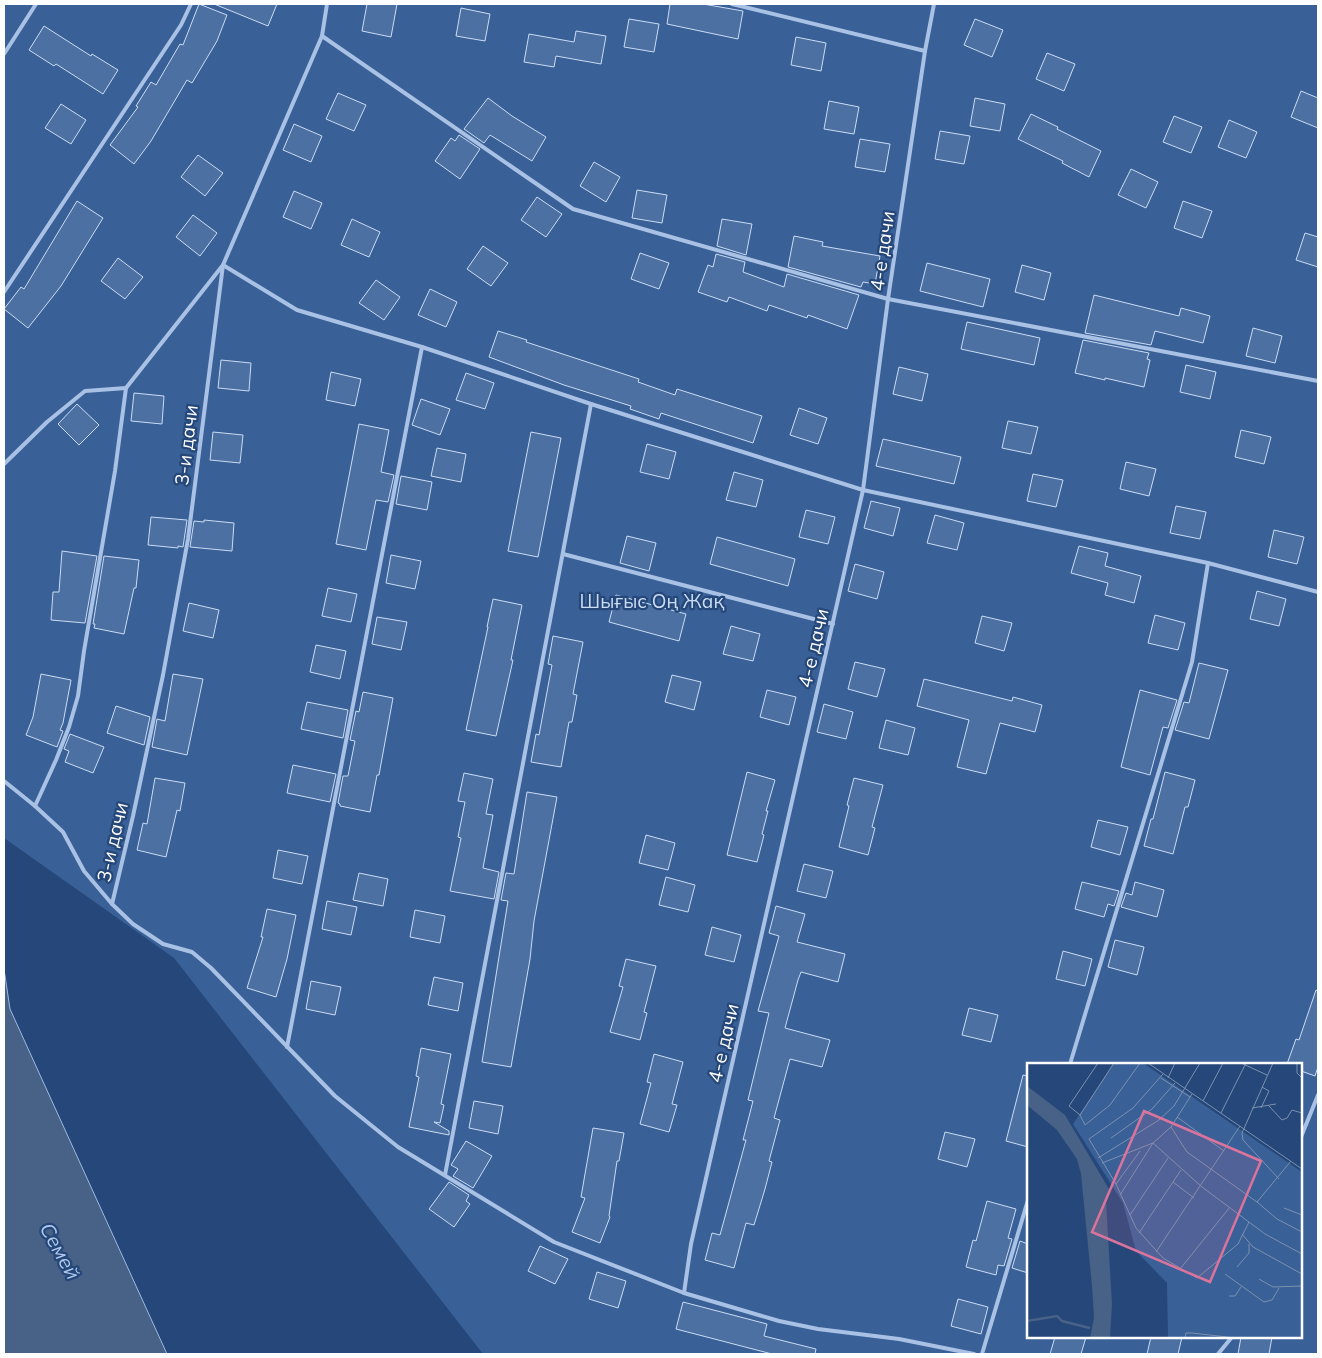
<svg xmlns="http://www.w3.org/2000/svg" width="1322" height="1358" viewBox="0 0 1322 1358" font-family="Mulish,sans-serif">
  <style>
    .green { fill: #396097; fill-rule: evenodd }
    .water { fill: #486186; stroke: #9cbbe4 }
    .building { fill: #4d70a3; stroke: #cadcf3 }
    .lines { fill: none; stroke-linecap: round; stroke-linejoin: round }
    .service { stroke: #a8c1e4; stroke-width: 4 }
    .labels { text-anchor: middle; stroke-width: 4.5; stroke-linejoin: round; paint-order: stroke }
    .street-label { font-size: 19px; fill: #fff; stroke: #254779 }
    .park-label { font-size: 19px; fill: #cadcf3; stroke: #254779 }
    .water-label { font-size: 20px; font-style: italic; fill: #b3cbec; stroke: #254779 }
    .inset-river { fill: none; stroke: #486186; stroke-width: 2.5 }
    .inset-road { fill: none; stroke: #7c91af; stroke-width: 1 }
    .view { fill: #da749d; fill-opacity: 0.15; stroke: #da749d; stroke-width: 2.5 }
    .inset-edge { fill: none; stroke: #fff; stroke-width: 2.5 }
  </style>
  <rect width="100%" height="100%" fill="#254779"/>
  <path class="green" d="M4,4H1318V1354H483L174,958L4,838ZM1028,1064H1301V1337H1028Z"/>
  <polygon class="water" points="4,969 10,1009 167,1354 4,1354"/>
  <g class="building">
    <polygon points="199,4 227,15 217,41 192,83 187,80 151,141 134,164 110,145 138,107 136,106 151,82 156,85 180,44 183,45"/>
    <polygon points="214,4 277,4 268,26"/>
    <polygon points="367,4 397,4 391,37 362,31"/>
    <polygon points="670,4 703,4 743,11 738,39 667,24"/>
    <polygon points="461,8 490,14 485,41 456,36"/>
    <polygon points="629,19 659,24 654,52 624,47"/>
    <polygon points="975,19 1003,30 992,57 964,45"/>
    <polygon points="44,26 91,56 92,54 118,70 103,94 56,64 54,66 29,50"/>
    <polygon points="576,31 606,36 601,64 556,56 554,67 524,62 529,34 574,42"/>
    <polygon points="796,37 826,43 821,71 791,65"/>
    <polygon points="1047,53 1075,64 1064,91 1036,79"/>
    <polygon points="1301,91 1318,98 1318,128 1291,117"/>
    <polygon points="338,93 366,105 354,131 326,119"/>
    <polygon points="488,98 512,116 546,137 532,161 490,135 484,143 464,129"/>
    <polygon points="975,98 1005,104 1000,131 970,126"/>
    <polygon points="829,101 859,107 854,134 824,129"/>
    <polygon points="61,104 86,120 71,144 45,128"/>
    <polygon points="1031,114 1058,127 1057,129 1101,151 1089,177 1062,163 1063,161 1018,139"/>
    <polygon points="1174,116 1202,127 1191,153 1163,142"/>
    <polygon points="1229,120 1257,132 1246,158 1218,147"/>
    <polygon points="294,124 322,136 311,162 283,150"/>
    <polygon points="940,131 970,136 964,164 935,159"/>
    <polygon points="459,135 480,149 460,179 435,161 451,138 455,141"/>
    <polygon points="860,139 890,144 885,172 855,167"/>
    <polygon points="198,155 223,173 205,196 181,177"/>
    <polygon points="594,162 620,177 606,202 580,186"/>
    <polygon points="1131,169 1158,182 1146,208 1118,195"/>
    <polygon points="637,190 667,195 662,223 632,218"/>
    <polygon points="294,191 322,203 311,229 283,217"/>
    <polygon points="537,197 562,214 546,237 521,220"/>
    <polygon points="77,201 103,218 61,286 28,328 4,309 21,287 24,289"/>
    <polygon points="1183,201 1212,211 1202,238 1174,228"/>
    <polygon points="193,215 217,233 200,256 176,237"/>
    <polygon points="352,219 380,232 369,257 341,245"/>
    <polygon points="722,219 752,224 746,255 717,246"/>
    <polygon points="1305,233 1318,237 1318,267 1296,260"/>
    <polygon points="794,236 823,242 822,246 880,256 875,284 863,282 861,287 788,267"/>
    <polygon points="483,246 508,263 491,286 467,269"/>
    <polygon points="640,253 669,263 659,289 631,279"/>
    <polygon points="716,254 745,262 743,272 784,287 787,274 859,295 847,329 808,315 807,318 769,305 767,311 729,297 727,302 698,292 708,265 713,267"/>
    <polygon points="118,258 143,277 125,299 101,281"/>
    <polygon points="927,263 990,279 983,307 920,291"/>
    <polygon points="1022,265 1051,273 1044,300 1015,292"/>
    <polygon points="376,280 400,297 384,320 359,303"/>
    <polygon points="430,289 457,302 446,327 418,315"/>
    <polygon points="1094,295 1179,316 1181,308 1210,316 1203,343 1155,331 1151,345 1085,333"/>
    <polygon points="967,322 1040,338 1034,365 961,349"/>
    <polygon points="1253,328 1282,336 1275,363 1246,356"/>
    <polygon points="498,331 527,340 526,342 639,379 638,382 675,395 677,389 762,416 753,443 661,413 659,419 630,409 631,406 564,385 489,357"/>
    <polygon points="1083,340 1149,353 1147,359 1150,360 1144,387 1105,378 1105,380 1075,373"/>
    <polygon points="221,360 251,363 249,391 218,388"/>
    <polygon points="1186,365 1216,372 1210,399 1180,392"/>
    <polygon points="899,367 928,374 922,401 893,394"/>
    <polygon points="331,372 361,379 355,406 326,400"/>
    <polygon points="466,373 494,383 485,409 456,400"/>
    <polygon points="134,393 164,396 162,424 131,421"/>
    <polygon points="421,399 450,409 440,435 412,425"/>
    <polygon points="77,404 99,425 79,445 58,424"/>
    <polygon points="799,408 827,418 818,444 790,435"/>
    <polygon points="1008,421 1038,427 1031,454 1002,448"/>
    <polygon points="359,424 389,430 381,472 394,475 388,502 376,500 366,550 336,544"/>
    <polygon points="1241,430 1271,437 1264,464 1235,457"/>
    <polygon points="213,432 243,435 240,463 210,460"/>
    <polygon points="531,432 561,438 538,557 508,551"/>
    <polygon points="883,439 961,457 954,484 876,466"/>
    <polygon points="647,444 676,452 669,479 640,472"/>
    <polygon points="437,448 466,454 461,482 431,476"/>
    <polygon points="1126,462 1156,469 1149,496 1120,489"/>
    <polygon points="734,472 763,480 756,507 726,500"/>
    <polygon points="1033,474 1063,480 1056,507 1027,501"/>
    <polygon points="401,476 432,482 427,510 396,504"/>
    <polygon points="871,501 900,508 893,536 864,528"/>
    <polygon points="1176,506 1206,512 1200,539 1170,533"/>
    <polygon points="806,510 835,517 828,544 799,537"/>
    <polygon points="935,515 964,523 957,550 927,543"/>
    <polygon points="151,517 187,520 183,547 178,546 178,548 148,545"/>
    <polygon points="204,520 234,523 232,551 190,547 194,521 204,522"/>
    <polygon points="1274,530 1304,537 1297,564 1268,557"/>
    <polygon points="627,536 656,543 649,571 620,563"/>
    <polygon points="717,537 795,559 788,586 710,564"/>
    <polygon points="1079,546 1108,553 1105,566 1141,576 1134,603 1105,595 1108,583 1071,573"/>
    <polygon points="62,551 97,556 85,623 51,620 53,592 59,592"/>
    <polygon points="391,555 421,561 415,589 386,583"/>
    <polygon points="104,556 139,560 136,588 134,588 124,634 94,628 95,624 93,624"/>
    <polygon points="855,564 884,572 877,599 848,591"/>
    <polygon points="328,588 357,594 351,622 322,616"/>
    <polygon points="1257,591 1286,599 1279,626 1250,619"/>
    <polygon points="616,595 686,614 679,641 609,622"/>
    <polygon points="493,599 522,605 511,660 513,660 496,736 466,730 488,627 487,627"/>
    <polygon points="189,603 219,610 213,638 183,631"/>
    <polygon points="1155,615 1185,623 1178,650 1148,643"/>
    <polygon points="982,616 1012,623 1004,651 975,643"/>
    <polygon points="377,617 407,622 401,650 372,644"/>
    <polygon points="731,626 760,634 753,661 723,654"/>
    <polygon points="553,636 583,642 573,694 577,695 572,722 569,722 561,767 531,762 536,734 539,735 552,665 548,664"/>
    <polygon points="316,645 346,651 340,679 310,672"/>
    <polygon points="855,662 885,669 877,697 848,689"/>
    <polygon points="1199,663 1228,670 1209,739 1175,730 1184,702 1189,703"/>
    <polygon points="41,674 71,680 63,723 60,730 63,731 57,747 26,735 33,717"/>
    <polygon points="173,674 203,679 187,755 152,747 157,719 165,721"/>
    <polygon points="672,675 701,682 694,710 665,702"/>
    <polygon points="924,679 1012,701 1013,697 1042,705 1035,732 1000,723 986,774 957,767 969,720 917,706"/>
    <polygon points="767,690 796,697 789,725 760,717"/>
    <polygon points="1140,690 1177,700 1168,728 1163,727 1150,775 1121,767"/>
    <polygon points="363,692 393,698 379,775 377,775 370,812 340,806 340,804 338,803 343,776 348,776 355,741 350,740 356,711 359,712"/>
    <polygon points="307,702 348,710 343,738 301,729"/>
    <polygon points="824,704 853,712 846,739 817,732"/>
    <polygon points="116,706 150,717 144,745 107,733"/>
    <polygon points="886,720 915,728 908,755 879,748"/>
    <polygon points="70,734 104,747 93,773 65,762 69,751 64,749"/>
    <polygon points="293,765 336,774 330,802 287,793"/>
    <polygon points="747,772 775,780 766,811 768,811 762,834 764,835 757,862 727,855"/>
    <polygon points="1165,772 1195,780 1188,807 1185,807 1173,854 1144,846 1151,819 1153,819"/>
    <polygon points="464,773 493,779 486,814 493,815 483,868 499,872 494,899 450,891 461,838 458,837 465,802 458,801"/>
    <polygon points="155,778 185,783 180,811 177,810 166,857 137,850 143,823 147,824"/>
    <polygon points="854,778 883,785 872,827 875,828 868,855 839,847 849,806 847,805"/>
    <polygon points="527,792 557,797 534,921 530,959 511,1067 482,1062 508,901 501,900 506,873 514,874"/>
    <polygon points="1098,820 1128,827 1120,855 1091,847"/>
    <polygon points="646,835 675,843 668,870 639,863"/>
    <polygon points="278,850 308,856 302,884 273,878"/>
    <polygon points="804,864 833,871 826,898 797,891"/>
    <polygon points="359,873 388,879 383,906 353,900"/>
    <polygon points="666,877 695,885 688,912 659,905"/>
    <polygon points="1082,882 1119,891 1114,906 1108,904 1104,917 1075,909"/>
    <polygon points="1135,882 1164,890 1157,917 1121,907 1126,893 1132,895"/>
    <polygon points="327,901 357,907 351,935 322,929"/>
    <polygon points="776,906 805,914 797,942 845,954 838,982 801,972 798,980 785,1028 830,1040 822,1067 790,1059 774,1118 780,1120 769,1161 772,1162 765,1189 754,1225 746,1223 734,1268 705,1260 712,1233 720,1235 746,1140 743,1140 753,1101 748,1100 769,1013 758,1011 779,936 769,933"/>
    <polygon points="267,909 296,915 287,959 276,997 247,988 263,937 261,937"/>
    <polygon points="415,910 445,916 440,943 410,937"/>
    <polygon points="712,927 741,935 734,962 705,955"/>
    <polygon points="1115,940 1144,947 1137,975 1108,967"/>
    <polygon points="1063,951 1092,959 1085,986 1056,979"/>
    <polygon points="626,959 656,966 644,1012 647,1013 640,1040 610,1032 623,987 619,986"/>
    <polygon points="434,977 463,983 458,1011 428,1005"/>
    <polygon points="311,981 341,987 335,1015 306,1009"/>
    <polygon points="1316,990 1318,991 1318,1067 1315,1076 1301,1071 1301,1064 1287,1064 1296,1039 1299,1040"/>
    <polygon points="969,1008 998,1015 991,1042 962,1035"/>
    <polygon points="421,1048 451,1054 441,1104 444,1105 440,1123 434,1122 449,1131 449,1135 409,1127 419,1077 416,1076"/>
    <polygon points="654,1054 683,1062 672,1104 677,1105 669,1132 640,1124 651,1083 647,1082"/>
    <polygon points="1023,1075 1028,1076 1028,1147 1006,1141"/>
    <polygon points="474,1101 503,1106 498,1134 469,1128"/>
    <polygon points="593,1128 624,1133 619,1161 617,1161 609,1216 610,1217 600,1243 572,1232 585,1198 581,1197"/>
    <polygon points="945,1132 975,1139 967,1167 938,1159"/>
    <polygon points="466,1141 492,1156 473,1188 453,1176 458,1169 451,1165"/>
    <polygon points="449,1182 469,1195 466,1201 470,1204 454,1227 429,1209"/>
    <polygon points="987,1201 1016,1209 1008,1238 1012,1239 1004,1266 998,1265 996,1275 966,1267 973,1240 976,1241"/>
    <polygon points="1020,1241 1028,1244 1028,1273 1012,1268"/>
    <polygon points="540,1246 568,1259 555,1284 528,1271"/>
    <polygon points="597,1272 626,1281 618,1308 589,1299"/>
    <polygon points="958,1299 988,1307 981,1334 951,1326"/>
    <polygon points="683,1302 767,1324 764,1336 816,1349 815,1354 772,1354 676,1329"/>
    <polygon points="1055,1337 1086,1337 1081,1354 1050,1354"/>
    <polygon points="1151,1337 1182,1337 1178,1354 1147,1354"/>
    <polygon points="1241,1337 1272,1337 1269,1354 1238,1354"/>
  </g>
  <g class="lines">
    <g class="service">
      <polyline points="732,4 925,51"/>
      <polyline points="322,36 573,209 888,299 1318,381"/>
      <polyline points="4,54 36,4"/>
      <polyline points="4,292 181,25 191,4"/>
      <polyline points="4,464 47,422 85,391 126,388 223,265 297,310 422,347 591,404 863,490 1208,563 1318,592"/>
      <polyline points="563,554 833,624"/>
      <polyline points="4,781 35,806 63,832 84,871 112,904 133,924 163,944 192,952 211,968 335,1096 398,1147 554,1242 684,1293 779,1321 818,1329 899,1339 974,1354"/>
      <polyline points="35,806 56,760 69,727 78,696 84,651 115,471 126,388"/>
      <polyline points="112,904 133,816 163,675 188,539 223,265 322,36 327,4"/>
      <polyline points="287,1047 422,347"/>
      <polyline points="1070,1064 1192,662 1208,563"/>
      <polyline points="1301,1137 1318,1095"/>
      <polyline points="445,1175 591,404"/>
      <polyline points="684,1293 691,1244 863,490 888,299 925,51 934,4"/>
      <polyline points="982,1354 1028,1200"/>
      <polyline points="1218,1354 1232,1337"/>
    </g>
  </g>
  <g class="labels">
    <g class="street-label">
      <text transform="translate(882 251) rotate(-82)" y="7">4-е дачи</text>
      <text transform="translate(186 445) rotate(-83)" y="7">3-и дачи</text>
      <text transform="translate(813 648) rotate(-77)" y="7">4-е дачи</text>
      <text transform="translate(112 842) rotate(-77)" y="7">3-и дачи</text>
      <text transform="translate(723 1043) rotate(-77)" y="7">4-е дачи</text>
    </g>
    <g class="park-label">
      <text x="652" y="608">Шығыс Оң Жақ</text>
    </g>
    <g class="water-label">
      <text transform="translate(60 1251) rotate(61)" y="7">Семей</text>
    </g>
  </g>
  <g transform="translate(1027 1063)">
    <rect width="275" height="275" fill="#254779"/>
    <path d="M87,0H116L275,109V275H141L140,220L109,188L96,140L46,61Z" fill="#396097"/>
    <path d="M0,23L38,52L82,126L79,138L85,241L83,275H63L67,255L65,223L54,111L50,96L30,67L0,42Z" fill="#486186"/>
    <path class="inset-river" d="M0,258L30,253L35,258L63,265"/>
    <path class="inset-road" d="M71,0L42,43L53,52L58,62L83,42L113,0M121,0L275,106M214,0L240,12M246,0L215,70L216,77L252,116M270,0V10L275,15M136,11L106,45L62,76L89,121L109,165L136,195L170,215L211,181L222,159M134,15L163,34M141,15L148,0M176,38L196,0M242,43L255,57L260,55L265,47L275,50M225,45L249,41M234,45L242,28L235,24M194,50L219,0M53,52L87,0M150,54L197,88M144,64L160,89L230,139L264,98M84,75L125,46L148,20M71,95L132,57L147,43L173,0M75,100L126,80L175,124L238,171L275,191M146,119L167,135M89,121L113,88M93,132L126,80L144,64L165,31M230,139L250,156L275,169M257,145L275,152M103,152L141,95M112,170L154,107M215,171L226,184L275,211M129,189L213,63M210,204L222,190V181M153,206L203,144M198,211L237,239L245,237L252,225M232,216L246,224L275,223M202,233H208L214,224M158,275L159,270H165L209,275"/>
    <path class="view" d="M117,48L234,98L183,219L65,169Z"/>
    <rect width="275" height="275" class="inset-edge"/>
  </g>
  <rect width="1322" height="1358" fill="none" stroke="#ffffff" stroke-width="10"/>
</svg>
